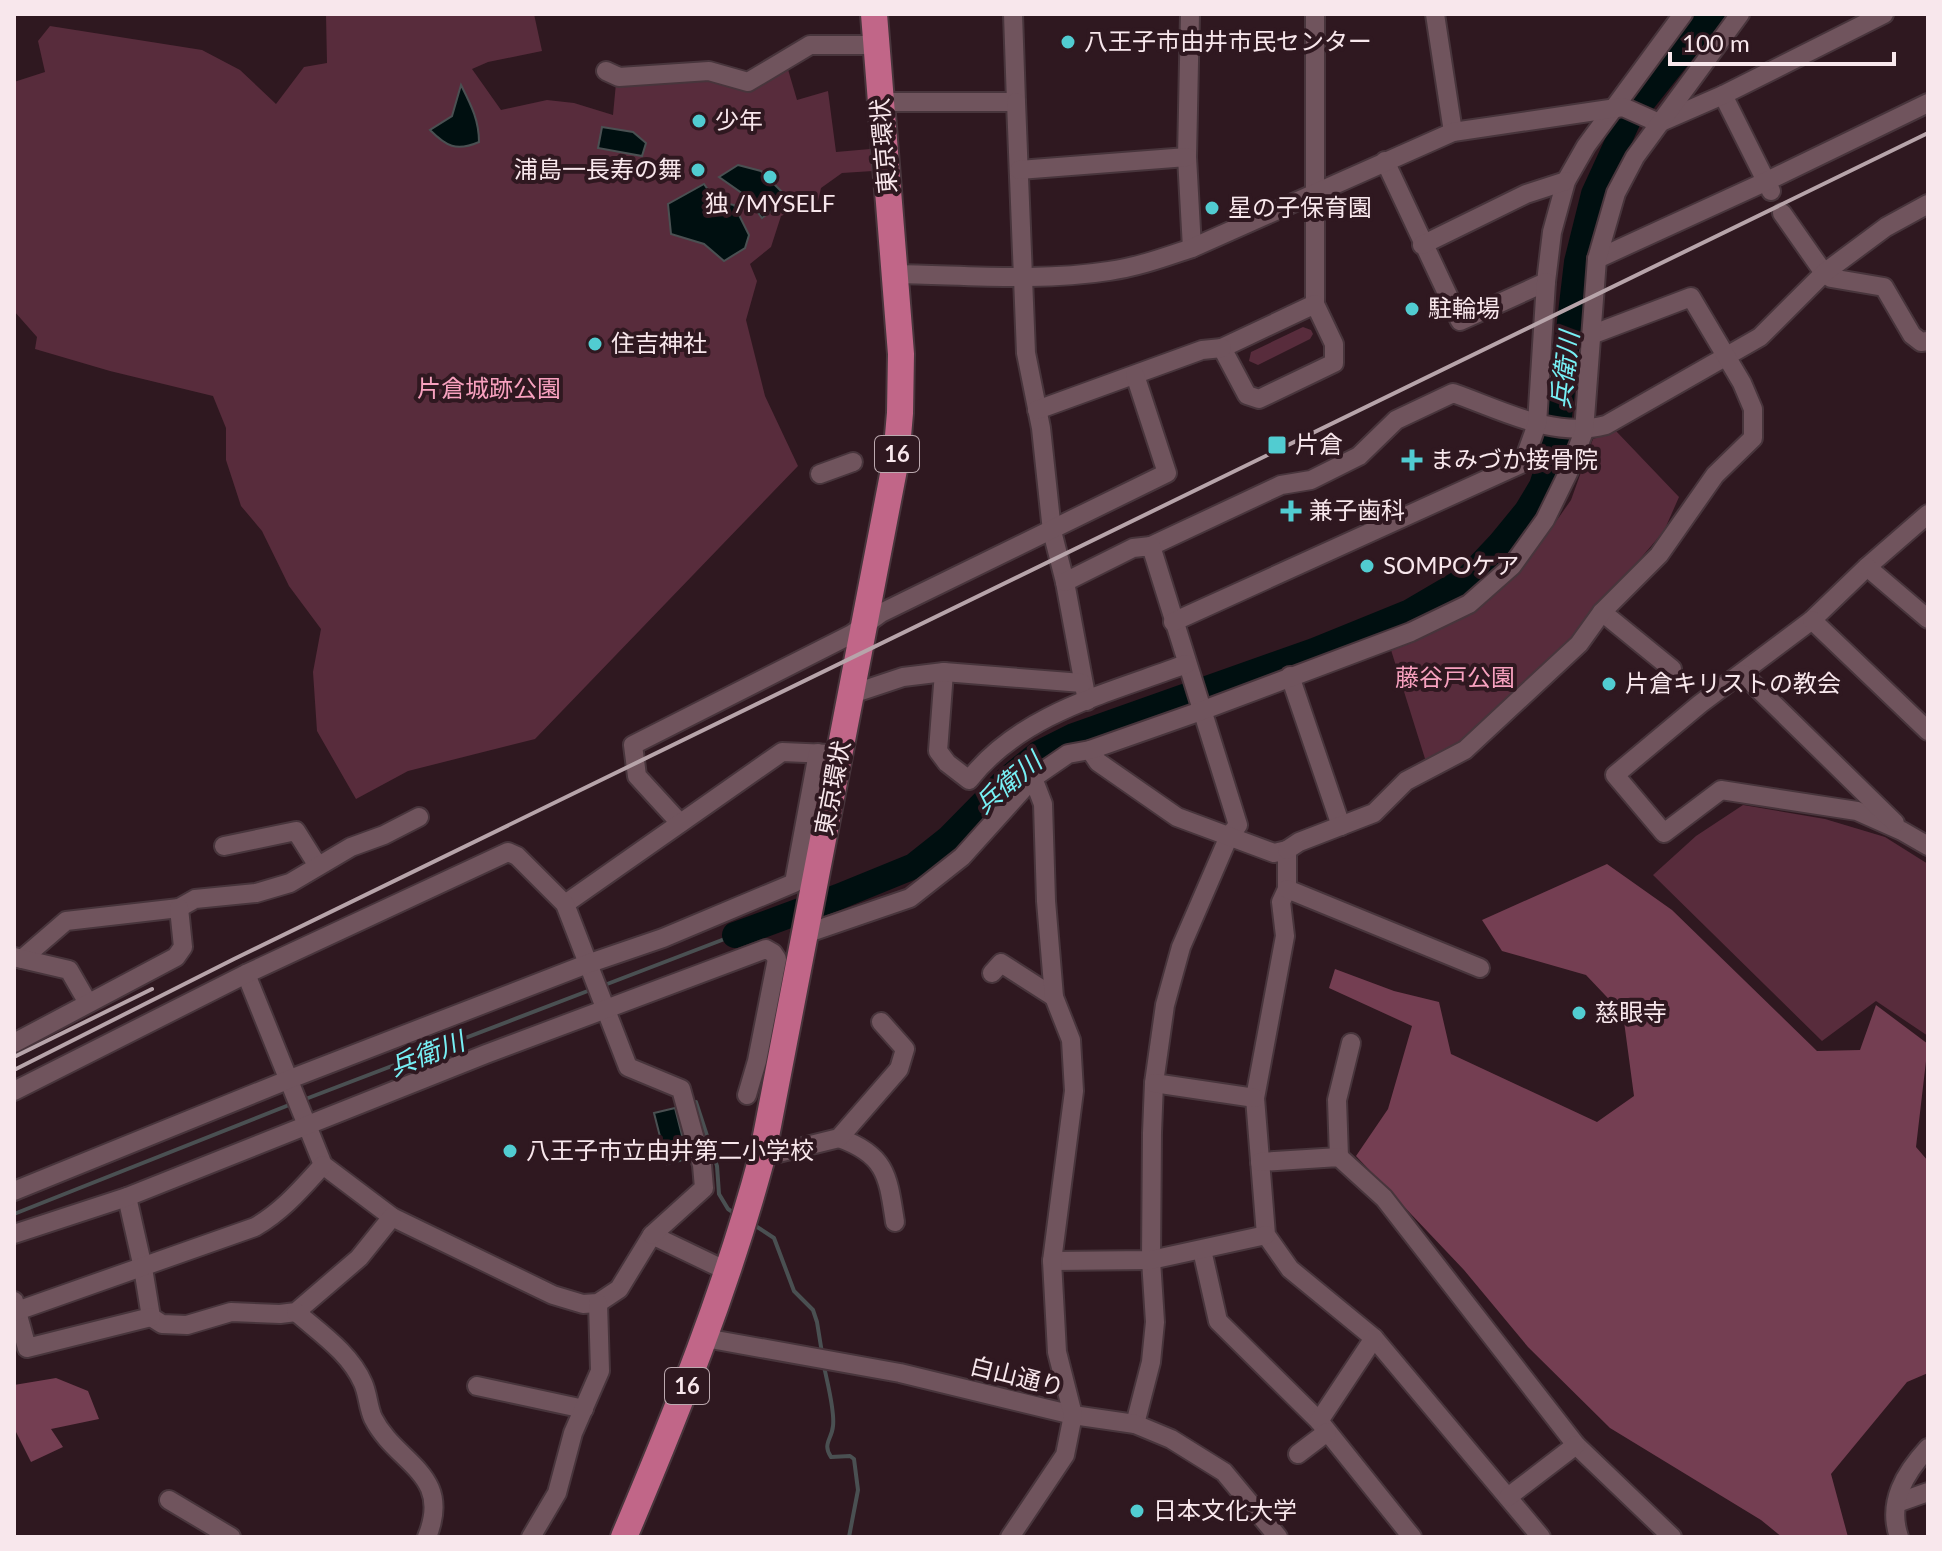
<svg xmlns="http://www.w3.org/2000/svg" width="1942" height="1551" viewBox="0 0 1942 1551" font-family="Lato,'Noto Sans JP',sans-serif">
  <style>
    .green { fill: #582c3c }
    .forest { fill: #743e52 }
    .water { fill: #000f10; stroke: #4a5052; stroke-width: 2 }
    .lines { fill: none; stroke-linecap: round; stroke-linejoin: round }
    .stream { stroke: #4a5052; stroke-width: 4 }
    .river { stroke: #000f10; stroke-width: 26 }
    .minor-casing { stroke: #48353c; stroke-width: 22 }
    .highway-casing { stroke: #48353c; stroke-width: 30 }
    .minor { stroke: #70545d; stroke-width: 18 }
    .highway { stroke: #c16688; stroke-width: 26 }
    .rail { stroke: #b7a4aa; stroke-width: 4 }
    .poi-dot { fill: #51ccd1; stroke: #2f1820; stroke-width: 3 }
    .labels { text-anchor: middle; stroke-width: 8; stroke-linejoin: round; paint-order: stroke }
    .shield { fill: #2f1820; stroke: #bca9af; stroke-width: 2 }
    .shield-label { font-size: 22px; font-weight: bold; fill: #f8e7ec }
    .poi-label { font-size: 24px; fill: #f8e7ec; stroke: #2f1820; text-anchor: start }
    .street-label { font-size: 24px; fill: #f8e7ec; stroke: #2f1820 }
    .park-label { font-size: 24px; fill: #f8a1bf; stroke: #2f1820 }
    .water-label { font-size: 26px; font-style: italic; fill: #77f0f5; stroke: #2f1820 }
  </style>
  <rect width="100%" height="100%" fill="#2f1820"/>
  <g class="green">
    <polygon points="326,14 534,14 542,51 488,62 472,69 501,110 547,100 574,103 613,115 616,83 711,76 743,86 787,66 797,100 828,91 836,152 870,149 873,171 842,173 821,188 818,201 781,216 771,247 750,264 757,281 746,320 765,396 798,466 535,739 408,771 356,799 317,731 313,672 321,629 289,586 262,531 241,506 226,460 226,428 213,396 110,371 35,349 37,337 14,311 14,82 45,72 38,41 50,26 202,50 240,70 276,104 304,67 327,63"/>
    <polygon points="1303,327 1311,330 1313,334 1310,339 1258,365 1249,361 1251,352"/>
    <polygon points="1616,431 1679,497 1664,531 1579,630 1456,750 1427,765 1391,650 1486,601 1529,560 1571,500 1593,439"/>
    <polygon points="1743,805 1825,819 1885,837 1928,864 1928,1036 1876,1001 1822,1041 1653,875 1696,836"/>
  </g>
  <g class="forest">
    <polygon points="1607,864 1672,910 1817,1051 1860,1050 1876,1005 1928,1044 1916,1147 1928,1161 1928,1373 1907,1382 1831,1474 1848,1537 1782,1537 1761,1520 1610,1428 1528,1347 1464,1270 1356,1156 1388,1109 1412,1026 1329,988 1335,969 1394,991 1439,1002 1451,1054 1597,1122 1634,1096 1623,1014 1586,975 1502,951 1482,920"/>
    <polygon points="56,1378 88,1391 99,1419 51,1429 63,1447 31,1462 14,1428 14,1385"/>
  </g>
  <g class="water">
    <path d="M461,85C471,105 479,120 479,142C456,152 446,146 430,130L452,116Z"/>
    <polygon points="602,127 633,132 646,143 642,156 598,148"/>
    <polygon points="738,165 761,171 783,193 783,202 762,218 746,196 719,177"/>
    <polygon points="704,184 716,201 734,205 749,235 745,248 724,261 704,244 671,234 668,204"/>
    <polygon points="675,1108 688,1159 667,1164 654,1113"/>
  </g>
  <g class="lines">
    <g class="stream">
      <polyline points="602,986 735,935"/>
      <polyline points="303,1100 593,989"/>
      <polyline points="696,1102 717,1166 719,1194 728,1209 737,1215"/>
      <polyline points="14,1214 294,1103"/>
      <polyline points="751,1223 774,1238 794,1291 813,1310 817,1322 822,1353"/>
      <path d="M824,1366C827,1382 835,1410 833,1426C832,1439 822,1444 831,1457L850,1456L854,1459L858,1490L849,1537"/>
    </g>
    <polyline class="river" points="735,935 838,897 914,866 948,839 1005,781 1038,754 1074,736 1314,651 1410,612 1468,578 1500,544 1527,511 1542,486 1556,442 1577,262 1594,194 1628,120 1712,14"/>
    <defs>
      <g id="minor">
        <polyline points="1190,14 1187,157 1192,248"/>
        <polyline points="1315,14 1315,304"/>
        <polyline points="1435,14 1453,132"/>
        <polyline points="606,71 619,77 709,71 748,82 810,45 876,45"/>
        <polyline points="1723,95 1771,191"/>
        <polyline points="881,102 1016,102 1013,14"/>
        <polyline points="1016,102 1026,353 1041,428 1052,531 1065,582 1087,701"/>
        <polyline points="1661,122 1723,95 1884,14"/>
        <polyline points="1385,161 1460,321 1546,282 1552,232 1566,181 1586,146 1683,14"/>
        <polyline points="1019,170 1187,157"/>
        <polyline points="1782,213 1824,273 1831,278 1884,287 1912,335 1921,342 1928,341"/>
        <polyline points="1422,245 1526,194 1566,181"/>
        <polyline points="1597,259 1767,181 1928,103"/>
        <path d="M895,274C966,275 1039,282 1109,271C1138,267 1165,257 1192,248L1453,132L1623,107L1659,123"/>
        <polygon points="1315,304 1334,344 1334,363 1259,399 1247,395 1222,348"/>
        <polyline points="1037,410 1202,350 1222,348"/>
        <polyline points="820,474 853,462"/>
        <polyline points="1928,514 1867,567 1812,620 1700,704 1615,775 1664,833 1721,790 1857,811 1902,831 1928,846"/>
        <path d="M1151,546L1281,485L1311,480L1359,456L1396,420L1453,393C1502,410 1553,439 1606,425L1760,337L1824,273L1886,227L1928,204"/>
        <polyline points="1867,567 1928,619"/>
        <polyline points="1065,582 1133,548 1151,546 1238,825 1229,836 1181,947 1165,1005 1154,1083 1152,1133 1151,1260 1155,1322 1151,1362 1135,1424"/>
        <polyline points="1602,612 1672,669"/>
        <polyline points="1812,620 1928,731"/>
        <polyline points="1173,622 1523,463 1537,424 1546,282"/>
        <path d="M944,672L938,751L947,763L969,780C1021,713 1109,693 1186,664"/>
        <polyline points="1743,674 1895,823"/>
        <polyline points="1290,676 1341,826"/>
        <polyline points="852,694 903,677 944,672 1082,683"/>
        <polyline points="1090,750 1098,762 1177,817 1274,853 1287,850 1287,889 1281,902 1285,936 1255,1098 1266,1235 1290,1269 1374,1338 1541,1537"/>
        <polyline points="680,823 637,776 633,745 852,634 881,613 1167,473 1135,375"/>
        <polyline points="224,846 296,831 318,866"/>
        <polyline points="1287,850 1299,842 1374,813 1406,781 1465,750 1579,644 1602,612 1659,555 1715,475 1753,438 1753,409 1742,383 1691,297 1591,335"/>
        <polyline points="1287,889 1480,968"/>
        <polyline points="565,904 782,752 830,754"/>
        <polyline points="805,934 910,898 962,857 1033,778 1068,754 1090,750 1201,711 1411,632 1469,604 1512,566 1545,520 1568,473 1584,431 1597,259 1616,193 1635,157 1740,14"/>
        <polyline points="14,957 22,959 66,921 179,908 195,899 256,893 290,883 351,847 384,835 419,817"/>
        <polyline points="22,959 69,970 88,1003"/>
        <polyline points="992,973 1001,963 1054,997"/>
        <polyline points="246,974 323,1165 392,1217 553,1295 583,1304 598,1303 619,1289 652,1235 729,1272"/>
        <polyline points="14,1043 176,957 183,947 179,908"/>
        <polyline points="1154,1083 1255,1098"/>
        <polyline points="14,1091 246,974 508,852 517,856 565,904 628,1067 681,1089 702,1165 704,1188 652,1235"/>
        <path d="M839,1138C887,1155 888,1177 895,1222"/>
        <polyline points="762,1157 839,1138 899,1069 905,1049 881,1022"/>
        <polyline points="1339,1157 1337,1100 1351,1043"/>
        <polyline points="1260,1162 1339,1157 1384,1198 1576,1445 1672,1537"/>
        <polyline points="14,1191 290,1079 587,964 663,938 794,883 818,753"/>
        <polyline points="127,1197 143,1268 151,1317 162,1324 187,1325 231,1312 280,1314 296,1312 359,1258 392,1217"/>
        <polyline points="14,1234 127,1197 486,1054 766,949 773,953 777,959 757,1061 747,1095"/>
        <polyline points="1202,1250 1218,1321 1319,1421"/>
        <polyline points="1052,1261 1151,1260 1266,1235"/>
        <polyline points="14,1301 27,1348 151,1317"/>
        <path d="M14,1312L255,1227C283,1211 302,1188 323,1165"/>
        <path d="M296,1312C320,1333 350,1353 363,1383C368,1394 368,1407 373,1418C396,1464 453,1473 427,1537"/>
        <polyline points="705,1338 900,1373 1073,1415 1135,1424 1171,1439 1224,1472 1278,1537"/>
        <polyline points="1374,1338 1319,1421 1412,1537"/>
        <polyline points="477,1386 584,1409"/>
        <polyline points="1298,1454 1327,1432"/>
        <polyline points="1508,1497 1576,1445"/>
        <polyline points="169,1500 231,1537"/>
        <polyline points="1897,1503 1928,1492"/>
        <polyline points="531,1537 557,1493 573,1433 600,1371 598,1303"/>
        <polyline points="1010,1537 1065,1455 1073,1415 1057,1352 1052,1261 1074,1091 1071,1040 1054,997 1046,901 1043,804 1033,778"/>
        <path d="M1899,1537C1887,1502 1905,1473 1928,1448"/>
      </g>
      <path id="highway" d="M624,1537C677,1412 727,1288 762,1157L896,459L900,413L901,354L874,14"/>
    </defs>
    <use href="#minor" class="minor-casing"/>
    <use href="#highway" class="highway-casing"/>
    <use href="#minor" class="minor"/>
    <use href="#highway" class="highway"/>
    <g class="rail">
      <polyline points="14,1057 152,989"/>
      <polyline points="14,1070 234,959 1928,133"/>
    </g>
  </g>
  <g class="poi-dot">
    <circle cx="1068" cy="42" r="8"/>
    <circle cx="699" cy="121" r="8"/>
    <circle cx="698" cy="170" r="8"/>
    <circle cx="770" cy="177" r="8"/>
    <circle cx="1212" cy="208" r="8"/>
    <circle cx="1412" cy="309" r="8"/>
    <circle cx="595" cy="344" r="8"/>
    <rect x="1267" y="435" width="20" height="20" rx="4"/>
    <path d="M1408 448h8v8h8v8h-8v8h-8v-8h-8v-8h8z"/>
    <path d="M1287 499h8v8h8v8h-8v8h-8v-8h-8v-8h8z"/>
    <circle cx="1367" cy="566" r="8"/>
    <circle cx="1609" cy="684" r="8"/>
    <circle cx="1579" cy="1013" r="8"/>
    <circle cx="510" cy="1151" r="8"/>
    <circle cx="1137" cy="1511" r="8"/>
  </g>
  <g class="labels">
    <g class="shield">
      <rect x="875" y="436" width="44" height="36" rx="6"/>
      <rect x="665" y="1368" width="44" height="36" rx="6"/>
    </g>
    <g class="shield-label">
      <text x="897" y="462">16</text>
      <text x="687" y="1394">16</text>
    </g>
    <g class="poi-label">
      <text x="1084" y="50">八王子市由井市民センター</text>
      <text x="715" y="129">少年</text>
      <text x="682" y="178" text-anchor="end">浦島一長寿の舞</text>
      <text x="770" y="212" text-anchor="middle">独 /MYSELF</text>
      <text x="1228" y="216">星の子保育園</text>
      <text x="1428" y="317">駐輪場</text>
      <text x="611" y="352">住吉神社</text>
      <text x="1295" y="453">片倉</text>
      <text x="1430" y="468">まみづか接骨院</text>
      <text x="1309" y="519">兼子歯科</text>
      <text x="1383" y="574">SOMPOケア</text>
      <text x="1625" y="692">片倉キリストの教会</text>
      <text x="1595" y="1021">慈眼寺</text>
      <text x="526" y="1159">八王子市立由井第二小学校</text>
      <text x="1153" y="1519">日本文化大学</text>
    </g>
    <g class="street-label">
      <text transform="translate(884 146) rotate(-95)" y="8">東京環状</text>
      <text transform="translate(833 788) rotate(-79)" y="8">東京環状</text>
      <text transform="translate(1017 1377) rotate(14)" y="8">白山通り</text>
    </g>
    <g class="park-label">
      <text x="489" y="397">片倉城跡公園</text>
      <text x="1455" y="686">藤谷戸公園</text>
    </g>
    <g class="water-label">
      <text transform="translate(1565 370) rotate(-83)" y="9">兵衛川</text>
      <text transform="translate(1008 783) rotate(-40)" y="9">兵衛川</text>
      <text transform="translate(427 1054) rotate(-21)" y="9">兵衛川</text>
    </g>
  </g>
  <rect width="1942" height="1551" fill="none" stroke="#f8e7ec" stroke-width="32"/>
  <path d="M1670 52v12h224v-12" fill="none" stroke="#f8e7ec" stroke-width="4"/>
  <text x="1682" y="52" font-size="24" fill="#f8e7ec" stroke="#2f1820" stroke-width="6" paint-order="stroke">100 m</text>
</svg>
